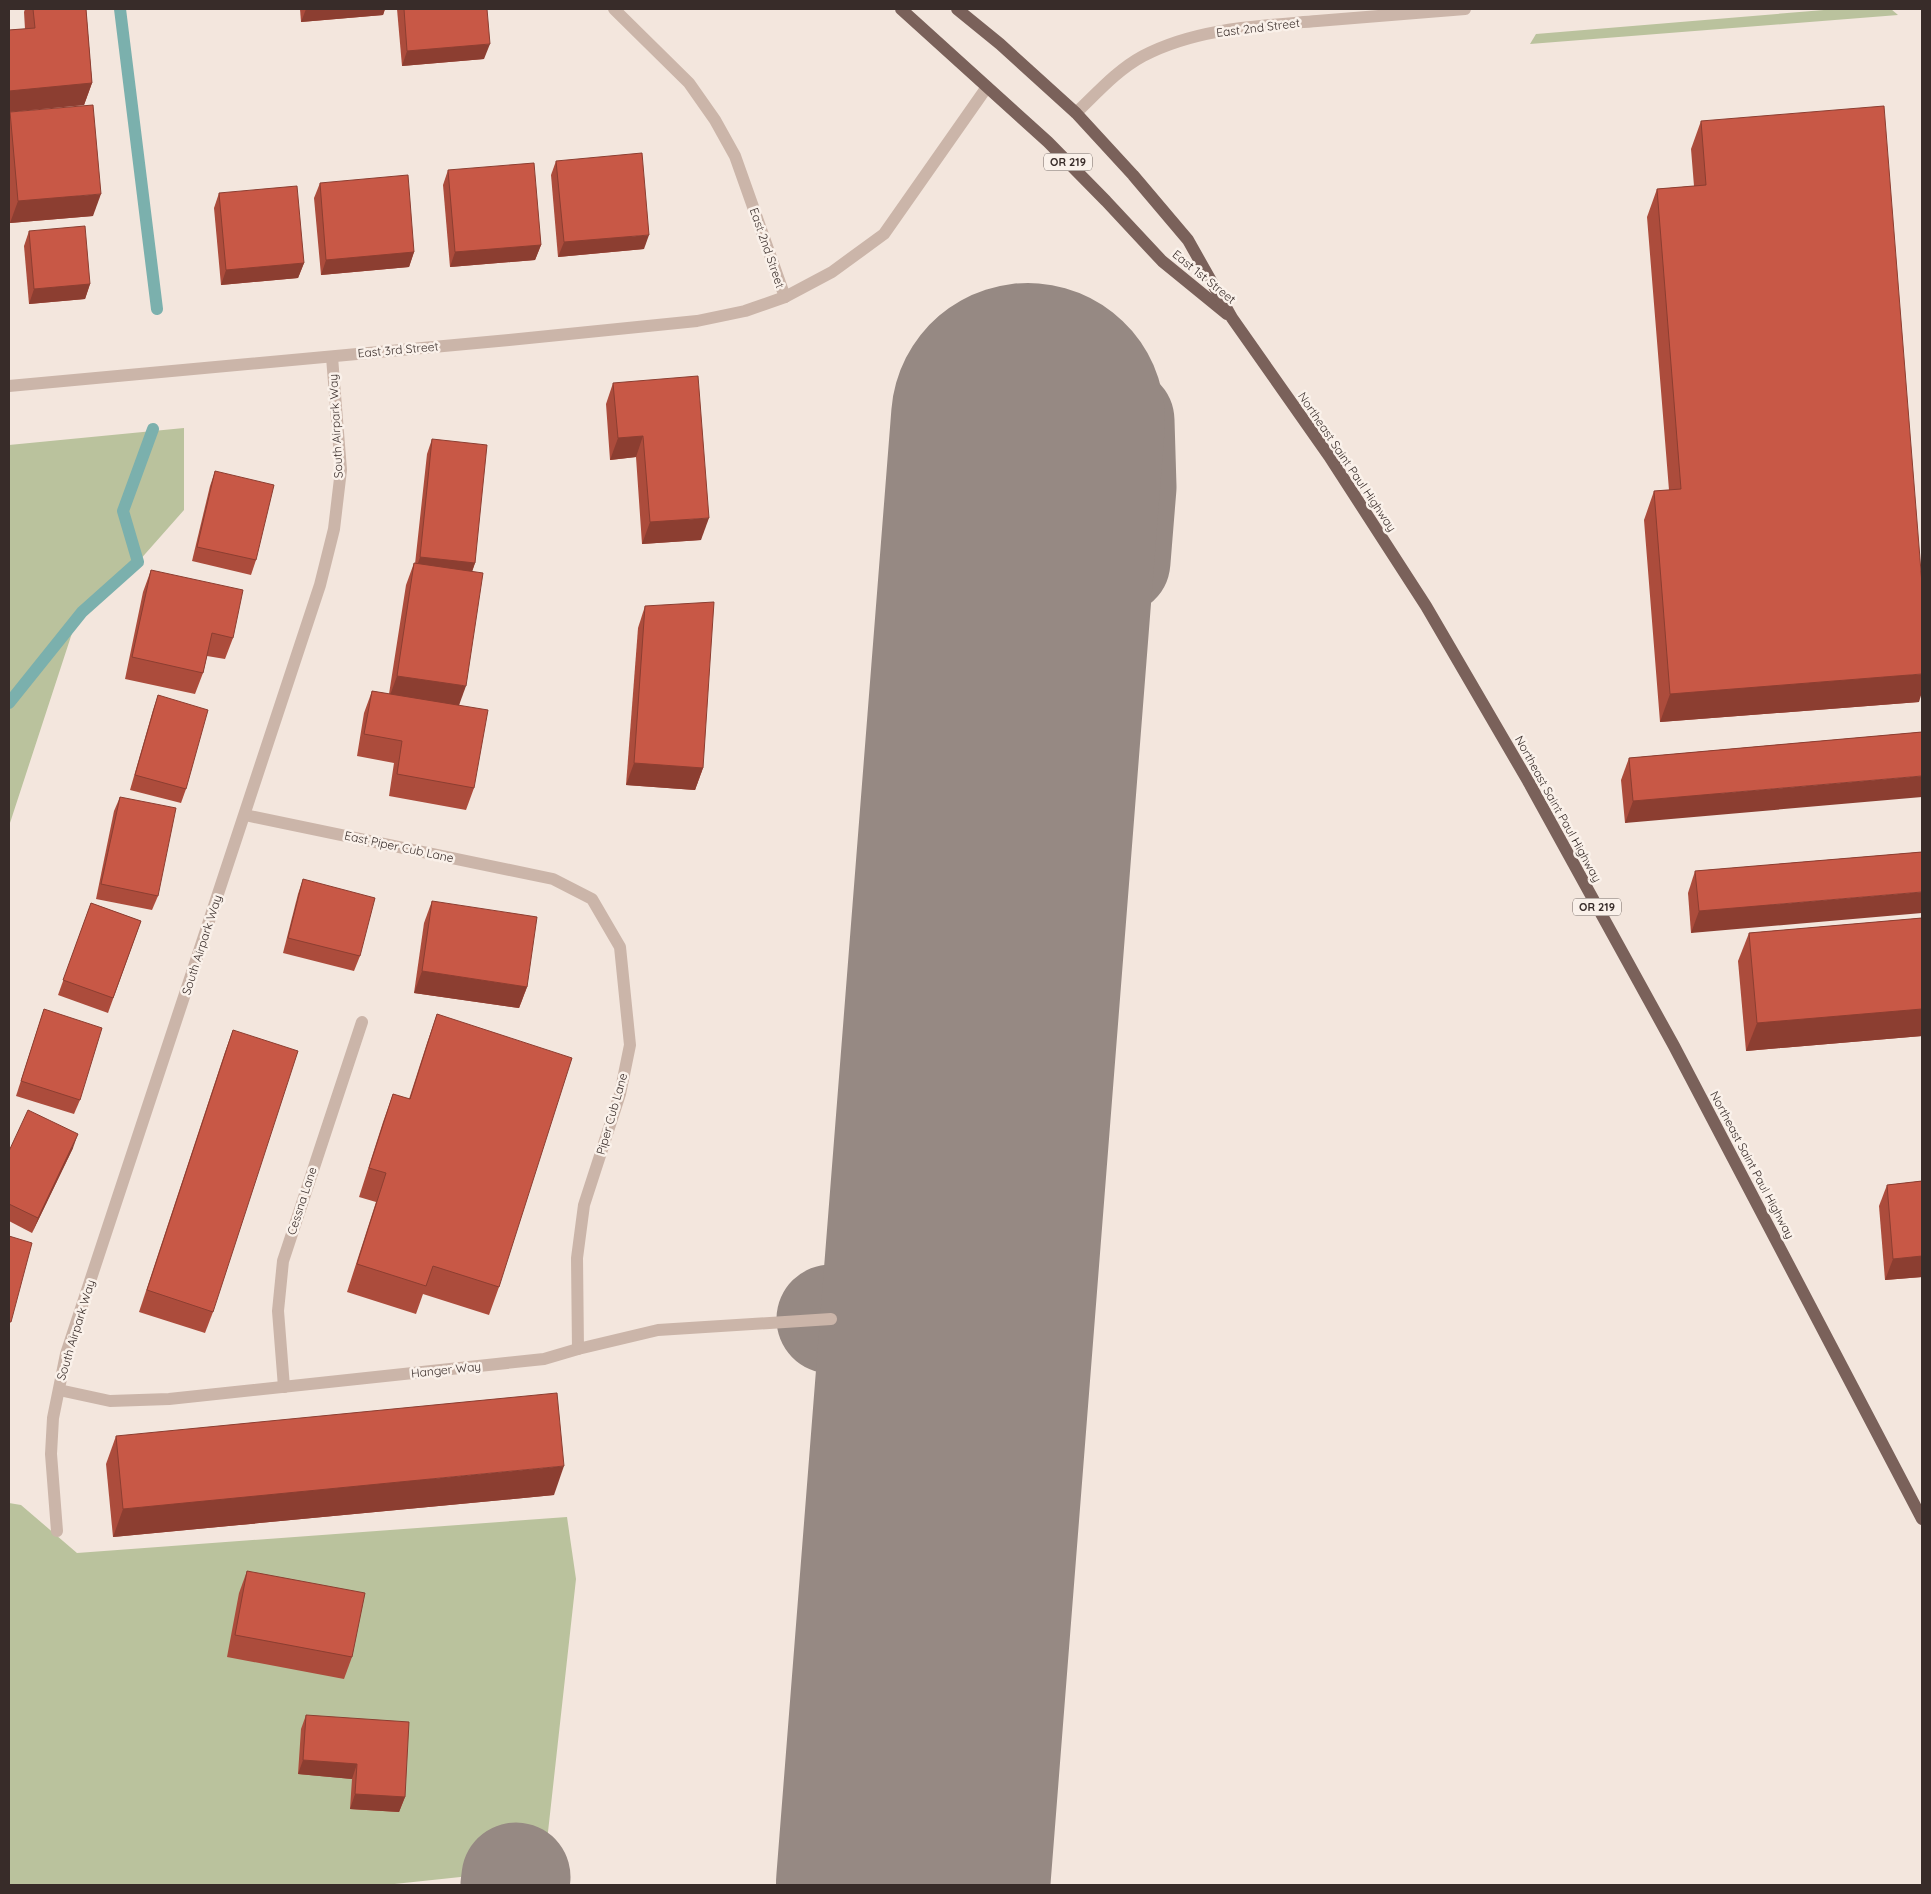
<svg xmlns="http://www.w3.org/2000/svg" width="1931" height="1894" viewBox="0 0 1931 1894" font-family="Quicksand,sans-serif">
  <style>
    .green { fill: #bac29d }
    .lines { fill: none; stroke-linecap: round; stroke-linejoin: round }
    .stream { stroke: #7bb0ad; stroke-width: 12 }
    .taxiway { stroke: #968983; stroke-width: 109 }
    .runway { stroke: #968983; stroke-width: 274 }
    .minor { stroke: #cbb5a9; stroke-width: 12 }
    .major { stroke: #7a615a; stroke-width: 12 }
    .wall { fill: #ac4c3c }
    .shaded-wall { fill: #8c3e31 }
    .building { fill: #c85846; stroke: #8c3e31 }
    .labels { text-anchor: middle; stroke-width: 5; stroke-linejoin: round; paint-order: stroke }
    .shield { fill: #faf1ea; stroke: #726763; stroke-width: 1 }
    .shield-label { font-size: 11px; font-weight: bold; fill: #382c29 }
    .street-label { font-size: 12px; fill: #382c29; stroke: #faf1ea }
  </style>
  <rect width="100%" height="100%" fill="#f3e6dd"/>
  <g class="green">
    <polygon points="1836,9 1891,9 1898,15 1530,44 1536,34"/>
    <polygon points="184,428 184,510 138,562 74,627 9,826 9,445"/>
    <polygon points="9,1503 21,1505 77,1553 567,1517 576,1579 544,1868 385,1885 9,1885"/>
  </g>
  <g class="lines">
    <g class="stream">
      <polyline points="120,9 157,309"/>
      <polyline points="9,703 82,612 138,562 123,511 153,429"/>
    </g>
    <g class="taxiway">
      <polyline points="1012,620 1082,587 1116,561 1122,487 1120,421 1102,404 1060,401 1028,420"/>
      <polyline points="831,1319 957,1321"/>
      <polyline points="515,1885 516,1877"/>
    </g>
    <polyline class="runway" points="913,1885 1028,420"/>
    <g class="minor">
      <polyline points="614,9 689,83 715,120 735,156 785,297"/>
      <path d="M1076,113C1097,93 1117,70 1143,56C1196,28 1259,26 1317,21C1366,17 1415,13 1465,9"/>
      <polyline points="9,386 509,340 697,321 745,311 785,297 832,272 884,234 987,87"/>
      <polyline points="245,815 553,879 592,899 620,947 630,1045 620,1094 584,1205 577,1258 578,1349"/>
      <polyline points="284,1387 278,1311 283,1261 362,1022"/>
      <polyline points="59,1390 110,1401 169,1399 544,1359 578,1349 658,1330 831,1319"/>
      <polyline points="57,1531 51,1454 53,1418 66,1354 320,585 334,529 341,470 332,357"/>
    </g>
    <g class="major">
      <polyline points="901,9 1048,142 1106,201 1162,261 1227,314"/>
      <polyline points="957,9 1000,44 1076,113 1133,175 1188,240 1232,318 1329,456 1426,606 1528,781 1674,1046 1922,1519"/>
    </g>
  </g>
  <g class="wall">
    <polygon points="25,9 86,9 92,83 84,105 9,112 9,30 25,29 24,12"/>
    <polygon points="300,9 385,9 383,15 301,22"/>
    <polygon points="397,9 487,9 484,59 402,66"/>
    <polygon points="10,112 93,216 10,223 9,208 9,116"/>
    <polygon points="1701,121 1919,702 1660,722 1644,520 1654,491 1669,490 1647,217 1657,189 1694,186 1691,149"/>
    <polygon points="556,161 644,249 558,257 551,175"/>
    <polygon points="448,170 541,245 535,260 450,267 443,185"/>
    <polygon points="320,183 414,252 409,267 321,275 314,198"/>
    <polygon points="219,193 304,263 298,278 221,285 214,208"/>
    <polygon points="29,231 90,284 85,299 29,304 24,246"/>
    <polygon points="613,383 701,540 642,544 636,457 610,460 606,404"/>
    <polygon points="432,439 475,563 472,571 459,706 474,788 466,810 389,796 394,763 357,756 364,713 372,691 389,694 406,585 414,563 415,564 427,454"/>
    <polygon points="215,471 256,560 251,575 192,561 210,486"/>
    <polygon points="151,570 233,638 225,659 207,656 203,673 195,694 125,679 143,592"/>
    <polygon points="645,606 703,768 695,790 626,785 638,628"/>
    <polygon points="158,695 186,789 181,803 130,790 153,710"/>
    <polygon points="1922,732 1625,823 1621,780 1629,758"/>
    <polygon points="120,797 158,896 152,910 96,899 114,811"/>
    <polygon points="1922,852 1691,933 1688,893 1695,871"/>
    <polygon points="303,879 360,956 354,971 283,953 298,894"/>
    <polygon points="432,901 527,987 519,1008 414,993 424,923"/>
    <polygon points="91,903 141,921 108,1013 58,995"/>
    <polygon points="1922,918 1922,1036 1746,1051 1738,961 1749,933"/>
    <polygon points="44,1009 80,1100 74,1114 16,1096"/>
    <polygon points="437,1014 499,1287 489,1315 423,1294 416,1314 347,1292 376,1202 359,1197 383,1122 393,1094 409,1099 427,1043"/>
    <polygon points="233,1030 213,1312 205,1333 139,1312 225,1052"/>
    <polygon points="73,1148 32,1233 9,1221 9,1151"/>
    <polygon points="1922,1181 1922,1277 1885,1280 1879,1206 1887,1185"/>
    <polygon points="116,1436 554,1495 113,1537 106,1464"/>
    <polygon points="247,1571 352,1657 344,1679 227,1657 239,1593"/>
    <polygon points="306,1715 405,1797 399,1812 350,1809 352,1779 298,1774 301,1729"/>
  </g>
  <g class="shaded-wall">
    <polygon points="306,9 385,9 383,15 301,22"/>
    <polygon points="490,44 484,59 402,66 407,51"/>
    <polygon points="92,83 84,105 9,112 9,91"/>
    <polygon points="101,194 93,216 10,223 18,201"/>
    <polygon points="649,235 644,249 558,257 564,242"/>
    <polygon points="541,245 535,260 450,267 455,252"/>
    <polygon points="414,252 409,267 321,275 326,260"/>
    <polygon points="304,263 298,278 221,285 226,270"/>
    <polygon points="90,284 85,299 29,304 34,289"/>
    <polygon points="643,436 636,457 610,460 618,438"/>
    <polygon points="709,518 701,540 642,544 650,522"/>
    <polygon points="420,557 475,563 470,578 415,572"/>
    <polygon points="1922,674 1922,692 1919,702 1660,722 1670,694"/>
    <polygon points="397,676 466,686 458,708 389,698"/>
    <polygon points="634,763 703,768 695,790 626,785"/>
    <polygon points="1922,776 1922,797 1625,823 1633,801"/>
    <polygon points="1922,892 1922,913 1691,933 1699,911"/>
    <polygon points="422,971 527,987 519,1008 414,993"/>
    <polygon points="1922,1009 1922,1036 1746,1051 1757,1023"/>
    <polygon points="78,1134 73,1148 32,1233 38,1218"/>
    <polygon points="1922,1256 1922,1277 1885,1280 1893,1259"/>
    <polygon points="564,1466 554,1495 113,1537 123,1509"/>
    <polygon points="303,1760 357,1764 352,1779 298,1774"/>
    <polygon points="355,1794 405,1797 399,1812 350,1809"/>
  </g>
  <g class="building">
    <polygon points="33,9 86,9 92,83 9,91 9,30 35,28"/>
    <polygon points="404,9 487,9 490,44 407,51"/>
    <polygon points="93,105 101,194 18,201 10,112"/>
    <polygon points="1884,106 1922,584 1922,674 1670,694 1654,491 1681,489 1657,189 1706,185 1701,121"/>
    <polygon points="642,153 649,235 564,242 556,161"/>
    <polygon points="534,163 541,245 455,252 448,170"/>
    <polygon points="408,175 414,252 326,260 320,183"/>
    <polygon points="297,186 304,263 226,270 219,193"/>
    <polygon points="85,226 90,284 34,289 29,231"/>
    <polygon points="698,376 709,518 650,522 643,436 618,438 613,383"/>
    <polygon points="432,439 487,445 475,563 420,557"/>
    <polygon points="215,471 274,485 256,560 197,547"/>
    <polygon points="414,563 483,573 466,686 397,676"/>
    <polygon points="151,570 243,590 233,638 212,633 203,673 132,657"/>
    <polygon points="714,602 703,768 634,763 645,606"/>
    <polygon points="372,691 488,710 474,788 397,774 402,741 364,734"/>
    <polygon points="158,695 208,710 186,789 135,775"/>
    <polygon points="1922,732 1922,776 1633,801 1629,758"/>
    <polygon points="120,797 176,808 158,896 101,884"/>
    <polygon points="1922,852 1922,892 1699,911 1695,871"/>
    <polygon points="303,879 375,898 360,956 288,938"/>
    <polygon points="432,901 537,917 527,987 422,971"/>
    <polygon points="91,903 141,921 113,998 63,980"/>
    <polygon points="1922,918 1922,1009 1757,1023 1749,933"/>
    <polygon points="44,1009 102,1028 80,1100 21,1081"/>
    <polygon points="437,1014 572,1058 499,1287 433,1266 426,1286 357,1264 386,1173 369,1168 393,1094 410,1099"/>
    <polygon points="233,1030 298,1051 213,1312 147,1290"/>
    <polygon points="28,1110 78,1134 38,1218 9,1204 9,1151"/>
    <polygon points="1922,1181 1922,1256 1893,1259 1887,1185"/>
    <polygon points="9,1236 32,1243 11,1322 9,1322"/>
    <polygon points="557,1393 564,1466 123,1509 116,1436"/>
    <polygon points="247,1571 365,1593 352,1657 235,1635"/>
    <polygon points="306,1715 409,1722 405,1797 355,1794 357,1764 303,1760"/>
  </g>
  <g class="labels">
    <g class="shield">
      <rect x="1044" y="153.5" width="48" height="17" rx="4"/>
      <rect x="1573" y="898.5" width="48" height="17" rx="4"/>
    </g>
    <g class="shield-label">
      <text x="1068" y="166">OR 219</text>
      <text x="1597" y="911">OR 219</text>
    </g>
    <g class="street-label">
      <text transform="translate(1258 28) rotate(-7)" y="4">East 2nd Street</text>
      <text transform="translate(767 248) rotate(71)" y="4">East 2nd Street</text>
      <text transform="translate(1204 277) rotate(39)" y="4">East 1st Street</text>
      <text transform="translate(398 350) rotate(-5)" y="4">East 3rd Street</text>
      <text transform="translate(336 426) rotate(-93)" y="4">South Airpark Way</text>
      <text transform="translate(1347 462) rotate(56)" y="4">Northeast Saint Paul Highway</text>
      <text transform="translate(1558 809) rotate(61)" y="4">Northeast Saint Paul Highway</text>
      <text transform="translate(399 847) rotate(12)" y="4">East Piper Cub Lane</text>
      <text transform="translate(202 945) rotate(-72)" y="4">South Airpark Way</text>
      <text transform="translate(612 1114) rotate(-74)" y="4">Piper Cub Lane</text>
      <text transform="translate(1752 1165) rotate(62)" y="4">Northeast Saint Paul Highway</text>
      <text transform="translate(302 1201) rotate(-72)" y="4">Cessna Lane</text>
      <text transform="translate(76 1330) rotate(-73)" y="4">South Airpark Way</text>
      <text transform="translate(446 1370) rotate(-6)" y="4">Hanger Way</text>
    </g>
  </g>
  <rect width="1931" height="1894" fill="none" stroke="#382c29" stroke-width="20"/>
</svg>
